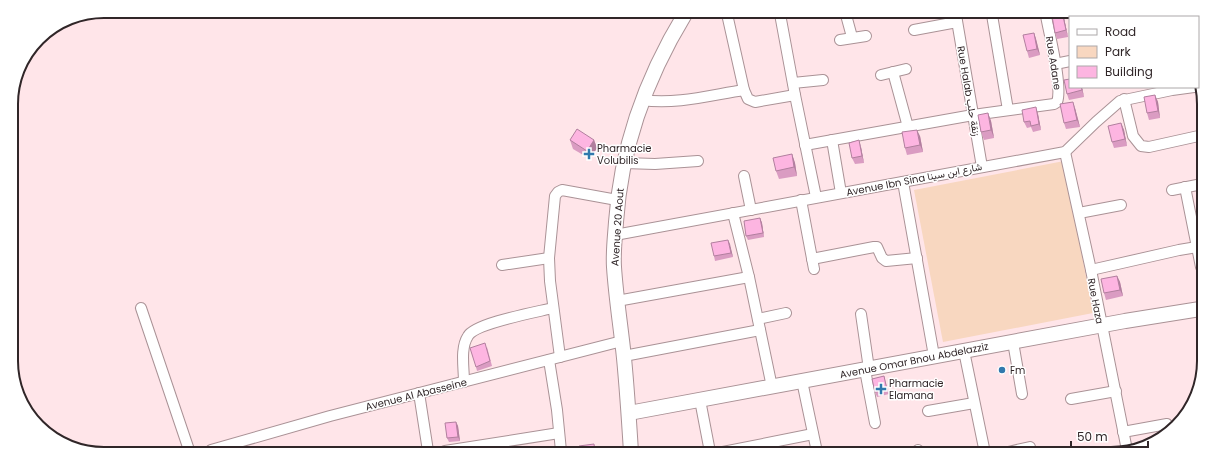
<svg xmlns="http://www.w3.org/2000/svg" width="1215" height="465" viewBox="0 0 1215 465" font-family="Poppins,Vazirmatn,sans-serif">
  <style>
    .green { fill: #f8d7c0 }
    .lines { fill: none; stroke-linecap: round; stroke-linejoin: round }
    .street-casing { stroke: #aa9296; stroke-width: 12 }
    .secondary-casing { stroke: #aa9296; stroke-width: 16 }
    .street { stroke: #fff; stroke-width: 10 }
    .secondary { stroke: #fff; stroke-width: 14 }
    .wall { fill: #da9cc2 }
    .shaded-wall { fill: #b17f9e }
    .building { fill: #fdb5e1; stroke: #b17f9e }
    .poi-dot { fill: #3179ad; stroke: #fff; stroke-width: 1.5 }
    .labels { text-anchor: middle; stroke-width: 3; stroke-linejoin: round; paint-order: stroke }
    .street-label { font-size: 10px; fill: #302628; stroke: #fff }
    .poi-label { font-size: 10px; fill: #302628; stroke: #fff; text-anchor: start }
    .rim { fill: none; stroke: #302628; stroke-width: 2 }
  </style>
  <rect width="100%" height="100%" fill="#ffe5e9"/>
  <polygon class="green" points="1064,161 1093,313 943,342 914,190"/>
  <g class="lines">
    <defs>
      <g id="street">
        <polyline points="727,14 744,90 748,99 755,102 795,95"/>
        <polyline points="780,14 795,95 816,197"/>
        <polyline points="846,15 852,37"/>
        <polyline points="956,15 982,167"/>
        <polyline points="992,15 1008,110"/>
        <polyline points="914,30 957,22"/>
        <polyline points="840,40 866,36"/>
        <polyline points="1055,64 1070,61"/>
        <polyline points="893,72 908,127"/>
        <polyline points="881,75 906,69"/>
        <polyline points="793,83 823,80"/>
        <polyline points="1124,99 1133,136 1141,146 1149,147 1203,135"/>
        <path d="M642,100C676,105 711,95 744,90"/>
        <polyline points="832,140 841,193"/>
        <path d="M805,145L973,115L1054,104L1057,102C1063,87 1049,33 1046,16"/>
        <polyline points="1065,152 1091,270 1127,450"/>
        <polyline points="624,163 655,164 698,161"/>
        <polyline points="744,176 751,210"/>
        <polyline points="903,182 934,356"/>
        <polyline points="1185,187 1201,267"/>
        <polyline points="1172,190 1202,184"/>
        <polyline points="801,200 814,269"/>
        <polyline points="733,213 749,277 772,387"/>
        <polyline points="1079,213 1121,205"/>
        <polyline points="615,235 1065,152 1096,122 1120,101 1172,90 1194,87"/>
        <polyline points="812,259 874,247 877,247 882,258 886,261 917,258"/>
        <polyline points="502,265 549,258"/>
        <polyline points="1091,270 1179,250 1197,247"/>
        <polyline points="617,301 749,277"/>
        <polyline points="141,308 189,450"/>
        <polyline points="861,314 869,369"/>
        <polyline points="758,319 786,313"/>
        <polyline points="1013,342 1022,394"/>
        <polyline points="964,351 985,453"/>
        <polyline points="624,356 760,330"/>
        <polyline points="560,357 550,281 549,258 555,196 558,192 562,190 617,200"/>
        <polyline points="549,360 557,410 561,451"/>
        <polyline points="865,370 875,423"/>
        <polyline points="802,381 817,452"/>
        <path d="M464,382C464,368 460,348 468,336C475,323 537,312 553,308"/>
        <polyline points="419,393 428,451"/>
        <polyline points="1071,399 1116,391"/>
        <polyline points="700,400 710,452"/>
        <polyline points="928,411 974,403"/>
        <polyline points="1123,432 1167,424"/>
        <polyline points="211,450 330,416 622,341"/>
        <polyline points="918,450 918,453"/>
        <polyline points="445,451 559,433"/>
        <polyline points="723,452 813,434"/>
        <polyline points="1079,452 1079,454"/>
        <polyline points="1004,453 1030,447"/>
      </g>
      <g id="secondary">
        <polyline points="629,413 1125,321 1200,309"/>
        <path d="M631,452C629,420 627,389 624,358C621,328 616,298 614,267C613,252 615,237 616,222C621,147 646,78 685,14"/>
      </g>
    </defs>
    <use href="#street" class="street-casing"/>
    <use href="#secondary" class="secondary-casing"/>
    <use href="#street" class="street"/>
    <use href="#secondary" class="secondary"/>
  </g>
  <g class="wall">
    <polygon points="1064,18 1068,37 1057,39 1055,33"/>
    <polygon points="1034,33 1036,39 1040,55 1029,58 1027,51"/>
    <polygon points="1082,87 1084,97 1069,100 1067,94"/>
    <polygon points="1155,95 1158,102 1160,118 1149,120 1147,113"/>
    <polygon points="1075,108 1080,127 1066,129 1064,123"/>
    <polygon points="988,113 991,121 994,138 984,140 981,132"/>
    <polygon points="1038,114 1041,130 1033,132 1031,127 1027,128 1024,122"/>
    <polygon points="1121,123 1124,130 1127,146 1114,148 1112,142"/>
    <polygon points="920,136 923,152 907,155 905,148"/>
    <polygon points="570,140 594,140 597,148 590,159 573,149"/>
    <polygon points="861,147 864,163 855,164 852,158"/>
    <polygon points="792,154 795,163 797,176 779,179 776,171"/>
    <polygon points="760,218 762,223 764,237 748,240 746,236"/>
    <polygon points="728,240 733,257 715,261 714,256"/>
    <polygon points="1117,276 1120,282 1123,296 1106,300 1104,293"/>
    <polygon points="487,347 492,366 477,371 476,367"/>
    <polygon points="884,376 889,394 877,397 875,392"/>
    <polygon points="456,422 458,426 460,441 449,442 447,438"/>
  </g>
  <g class="shaded-wall">
    <polygon points="1063,16 1064,18 1068,37 1066,30"/>
    <polygon points="1034,33 1036,39 1040,55 1037,49"/>
    <polygon points="1081,87 1082,87 1084,97 1082,90"/>
    <polygon points="1155,95 1158,102 1160,118 1158,111"/>
    <polygon points="1073,102 1075,108 1080,127 1077,120"/>
    <polygon points="1036,107 1038,114 1041,130 1039,124"/>
    <polygon points="988,113 991,121 994,138 991,130"/>
    <polygon points="1121,123 1124,130 1127,146 1125,139"/>
    <polygon points="917,130 920,136 923,152 920,145"/>
    <polygon points="594,140 597,148 590,159 587,151"/>
    <polygon points="859,140 861,147 864,163 862,156"/>
    <polygon points="792,154 795,163 797,176 794,167"/>
    <polygon points="760,218 762,223 764,237 763,233"/>
    <polygon points="728,240 730,244 733,257 731,253"/>
    <polygon points="1117,276 1120,282 1123,296 1120,290"/>
    <polygon points="456,422 458,426 460,441 458,437"/>
  </g>
  <g class="building">
    <polygon points="1052,16 1063,16 1066,30 1055,33"/>
    <polygon points="1034,33 1037,49 1027,51 1023,35"/>
    <polygon points="1070,79 1070,87 1081,87 1082,90 1067,94 1064,80"/>
    <polygon points="1155,95 1158,111 1147,113 1144,97"/>
    <polygon points="1073,102 1077,120 1064,123 1060,104"/>
    <polygon points="1036,107 1039,124 1031,126 1030,121 1024,122 1022,110"/>
    <polygon points="988,113 991,130 981,132 978,115"/>
    <polygon points="1121,123 1125,139 1112,142 1108,126"/>
    <polygon points="577,129 594,140 587,151 570,140"/>
    <polygon points="917,130 920,145 905,148 902,132"/>
    <polygon points="859,140 862,156 852,158 849,143"/>
    <polygon points="792,154 794,167 776,171 773,158"/>
    <polygon points="760,218 763,233 746,236 744,221"/>
    <polygon points="728,240 731,253 714,256 711,243"/>
    <polygon points="1117,276 1120,290 1104,293 1101,279"/>
    <polygon points="485,343 490,361 476,367 470,348"/>
    <polygon points="884,376 887,390 875,392 872,379"/>
    <polygon points="456,422 458,437 447,438 445,423"/>
    <polygon points="594,444 595,451 579,451 579,446"/>
  </g>
  <g class="poi-dot">
    <path d="M587 148h4v4h4v4h-4v4h-4v-4h-4v-4h4z"/>
    <circle cx="1002" cy="370" r="4"/>
    <path d="M879 383h4v4h4v4h-4v4h-4v-4h-4v-4h4z"/>
  </g>
  <g class="labels">
    <g class="street-label">
      <text transform="translate(1054 63) rotate(81)" y="4">Rue Adane</text>
      <text transform="translate(969 91) rotate(80)" y="4">Rue Halab زنقة حلب</text>
      <text transform="translate(914 179) rotate(-11)" y="4">Avenue Ibn Sina شارع ابن سينا</text>
      <text transform="translate(617 227) rotate(-86)" y="4">Avenue 20 Aout</text>
      <text transform="translate(1096 301) rotate(79)" y="4">Rue Haza</text>
      <text transform="translate(914 360) rotate(-11)" y="4">Avenue Omar Bnou Abdelazziz</text>
      <text transform="translate(416 394) rotate(-14)" y="4">Avenue Al Abasseine</text>
    </g>
    <g class="poi-label">
      <text x="597" y="152">Pharmacie<tspan x="597" dy="12">Volubilis</tspan></text>
      <text x="1010" y="374">Fm</text>
      <text x="889" y="387">Pharmacie<tspan x="889" dy="12">Elamana</tspan></text>
    </g>
  </g>
  <path d="M0 0H1215V465H0ZM104 18H1111A86 86 0 0 1 1197 104V361A86 86 0 0 1 1111 447H104A86 86 0 0 1 18 361V104A86 86 0 0 1 104 18Z" fill="#fff" fill-rule="evenodd"/>
  <path class="rim" d="M104 18H1111A86 86 0 0 1 1197 104V361A86 86 0 0 1 1111 447H104A86 86 0 0 1 18 361V104A86 86 0 0 1 104 18Z"/>
  <rect x="1069" y="16" width="130" height="72" fill="#ffffff" stroke="#aca8a9"/>
  <rect x="1077" y="29" width="20" height="6" fill="#ffffff" stroke="#aca8a9"/>
  <text x="1105" y="36" font-size="12" fill="#302628">Road</text>
  <rect x="1077" y="46" width="20" height="12" fill="#f8d7c0" stroke="#aca8a9"/>
  <text x="1105" y="56" font-size="12" fill="#302628">Park</text>
  <rect x="1077" y="66" width="20" height="12" fill="#fdb5e1" stroke="#aca8a9"/>
  <text x="1105" y="76" font-size="12" fill="#302628">Building</text>
  <path d="M1071 441v6h77v-6" fill="none" stroke="#302628" stroke-width="2"/>
  <text x="1077" y="441" font-size="12" fill="#302628" stroke="#ffffff" stroke-width="3" paint-order="stroke">50 m</text>
</svg>
